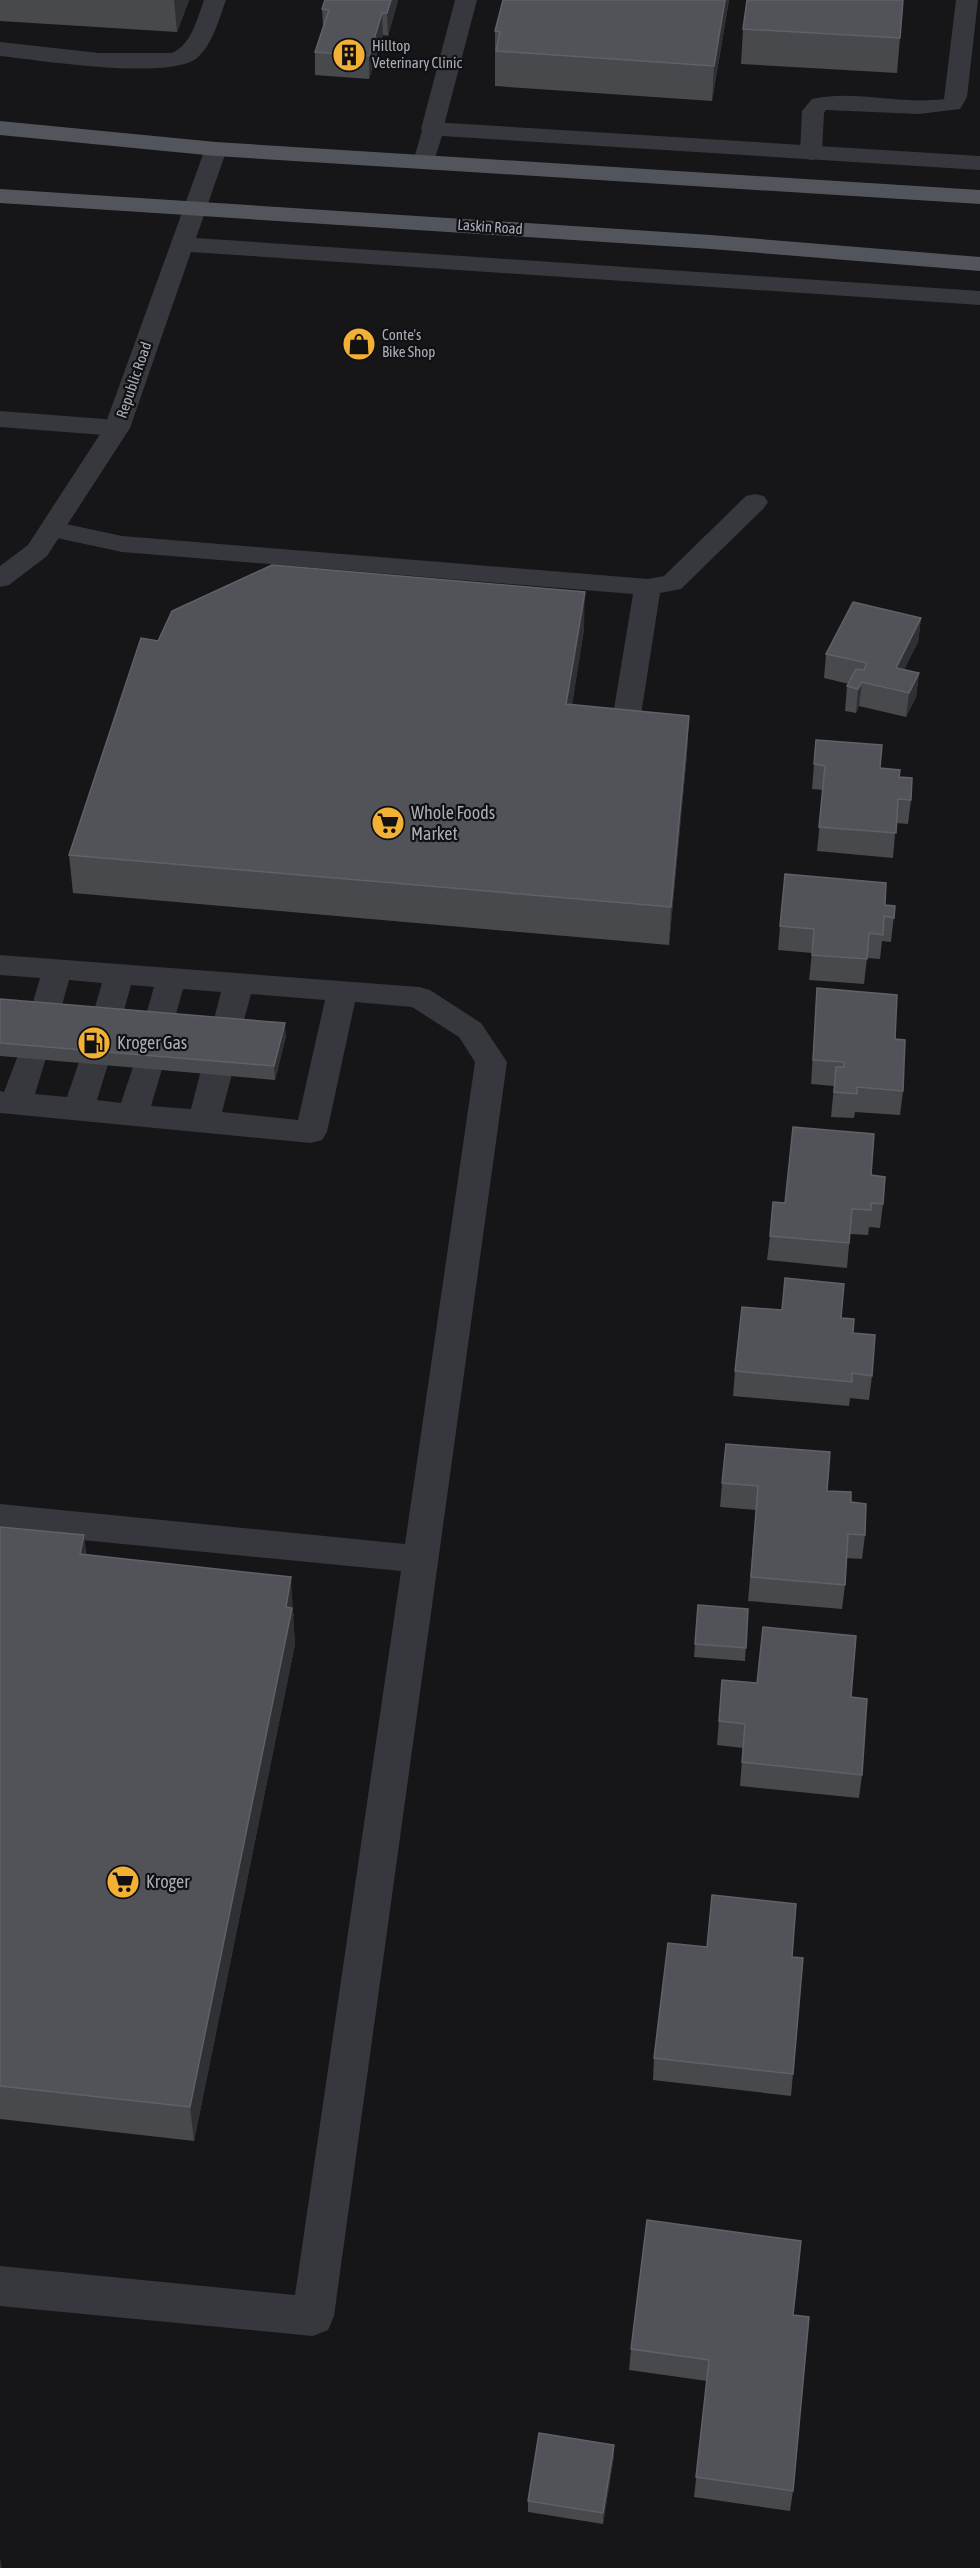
<svg xmlns="http://www.w3.org/2000/svg" width="980" height="2568" viewBox="0 0 980 2568" font-family="'Asap Condensed',sans-serif">
  <style>
    .lines { fill: none; stroke-linecap: round; stroke-linejoin: round }
    .service { fill: #37383d; fill-rule: evenodd }
    .minor { fill: #37383d; fill-rule: evenodd }
    .primary { fill: #53555c; fill-rule: evenodd }
    .wall { fill: #47494d }
    .shaded-wall { fill: #2f3033 }
    .building { fill: #525359; stroke: #5f6168; stroke-width: 1.5 }
    .labels { text-anchor: middle; stroke-width: 4.5; stroke-linejoin: round; paint-order: stroke }
    .far-poi-label { font-size: 15px; fill: #a8adb8; stroke: #111113; text-anchor: start }
    .far-street-label { font-size: 15px; fill: #a8adb8; stroke: #111113 }
    .poi-label { font-size: 18px; fill: #a8adb8; stroke: #111113; text-anchor: start }
  </style>
  <rect width="100%" height="100%" fill="#161618"/>
  <g class="lines">
    <g class="service">
      <path d="M204,0H226C219,19 213,44 197,58C168,81 39,60 0,56V42L99,53H172C192,44 197,19 204,0Z"/>
      <polygon points="455,0 477,0 443,129 440,134 432,136 424,134 421,129"/>
      <path d="M956,0H978L967,97L960,109L919,114L826,110L824,113L822,153L819,158L811,160L803,158L800,153L802,111L812,99C855,89 900,105 944,99Z"/>
      <polygon points="0,411 117,420 126,423 130,428 126,433 117,436 0,427"/>
      <polygon points="755,494 764,496 768,502 764,508 681,589 660,593 641,715 637,721 627,724 617,721 613,715 633,594 122,552 43,535 39,529 43,523 52,521 122,536 648,579 664,576 746,496"/>
      <polygon points="0,955 419,987 430,990 481,1023 507,1062 334,2316 328,2330 313,2336 0,2306 0,2266 295,2295 401,1571 0,1532 0,1504 405,1544 475,1062 459,1037 412,1007 355,1002 327,1132 322,1140 311,1143 0,1113 0,1091 4,1092 20,1050 31,1047 42,1050 46,1058 35,1094 67,1097 81,1056 92,1053 103,1056 108,1064 97,1100 121,1103 135,1061 146,1058 157,1061 162,1069 151,1106 191,1109 200,1074 205,1066 216,1063 227,1066 232,1074 222,1112 298,1120 325,1000 251,994 241,1031 237,1038 226,1041 215,1038 211,1031 221,992 183,989 173,1025 169,1032 158,1035 147,1032 143,1025 154,987 131,985 121,1021 117,1028 106,1031 95,1028 91,1021 102,983 69,980 59,1016 55,1023 44,1026 33,1023 29,1016 40,978 0,975"/>
    </g>
    <g class="minor">
      <polygon points="432,122 980,156 980,170 442,136 432,167 424,169 416,167 413,162 424,124"/>
      <polygon points="216,142 224,144 227,149 196,238 980,291 980,305 191,252 130,428 47,556 9,585 0,587 0,566 28,545 104,428 205,149 208,144"/>
    </g>
    <g class="primary">
      <polygon points="0,121 216,142 980,190 980,204 216,156 0,135"/>
      <polygon points="0,189 711,235 980,257 980,271 711,249 0,203"/>
    </g>
  </g>
  <g class="wall">
    <polygon points="0,0 189,0 177,32 0,21"/>
    <polygon points="325,0 398,0 388,36 383,35 369,79 315,75 315,52 323,26 322,9"/>
    <polygon points="729,0 712,101 495,86 495,31"/>
    <polygon points="743,29 900,38 897,73 741,64"/>
    <polygon points="921,618 918,642 904,669 919,673 916,697 906,717 859,706 856,713 845,711 847,686 849,684 824,678 826,654"/>
    <polygon points="584,629 572,705 689,716 687,753 669,945 73,893 69,855"/>
    <polygon points="816,740 899,777 911,800 908,824 896,823 893,858 817,851 823,790 812,789"/>
    <polygon points="885,905 895,906 891,942 882,941 880,959 867,958 864,984 809,980 812,953 778,950 780,926"/>
    <polygon points="817,988 895,1039 903,1091 900,1115 855,1112 854,1118 831,1117 834,1086 811,1084"/>
    <polygon points="0,999 286,1036 275,1080 0,1056"/>
    <polygon points="871,1175 883,1204 880,1228 869,1227 868,1235 850,1234 847,1268 767,1260 770,1236 785,1203"/>
    <polygon points="782,1310 841,1318 853,1333 872,1376 869,1400 850,1398 849,1406 733,1396 735,1371"/>
    <polygon points="722,1483 827,1491 851,1502 865,1535 862,1559 846,1558 845,1585 842,1609 748,1601 756,1510 720,1507"/>
    <polygon points="0,1527 86,1554 294,1614 293,1619 295,1644 194,2141 0,2119"/>
    <polygon points="698,1605 748,1609 745,1661 694,1657"/>
    <polygon points="722,1680 851,1697 862,1775 859,1798 740,1786 743,1748 717,1745"/>
    <polygon points="792,1957 793,2074 791,2096 653,2080 654,2058"/>
    <polygon points="793,2315 793,2491 790,2511 694,2497 707,2381 629,2370 631,2349"/>
    <polygon points="614,2445 614,2456 603,2524 528,2512 528,2501"/>
  </g>
  <g class="shaded-wall">
    <polygon points="174,0 189,0 177,32"/>
    <polygon points="391,0 398,0 398,1 388,36 387,13"/>
    <polygon points="725,0 729,0 712,101 714,66"/>
    <polygon points="382,13 383,35 369,79 369,56"/>
    <polygon points="585,592 584,629 566,742 566,704"/>
    <polygon points="921,618 918,642 894,690 896,668"/>
    <polygon points="919,673 916,697 906,717 909,693"/>
    <polygon points="862,682 859,706 856,713 858,689"/>
    <polygon points="689,716 687,753 669,945 671,907"/>
    <polygon points="285,1023 286,1036 275,1080 274,1066"/>
    <polygon points="84,1535 89,1572 80,1554"/>
    <polygon points="291,1577 295,1644 194,2141 190,2107"/>
    <polygon points="614,2445 614,2456 603,2524 603,2513"/>
    <polygon points="0,2558 2,2568 0,2568"/>
  </g>
  <g class="building">
    <polygon points="325,0 391,0 387,13 382,13 369,56 315,52 329,10 322,9"/>
    <polygon points="503,0 725,0 714,66 496,51 500,32 495,31"/>
    <polygon points="747,0 903,0 900,38 743,29"/>
    <polygon points="272,565 585,592 566,704 689,716 671,907 69,855 141,638 158,641 172,611"/>
    <polygon points="853,602 921,618 896,668 919,673 909,693 862,682 858,689 847,686 856,669 864,670 867,663 826,654"/>
    <polygon points="816,740 882,745 880,768 900,770 899,777 912,778 911,800 898,799 896,833 819,827 825,766 814,764"/>
    <polygon points="785,874 886,883 885,905 895,906 894,918 884,916 883,935 869,933 867,959 812,955 814,929 780,926"/>
    <polygon points="817,988 897,995 895,1039 905,1040 903,1091 857,1087 857,1094 834,1092 836,1067 844,1067 844,1062 813,1060"/>
    <polygon points="0,999 285,1023 274,1066 0,1043"/>
    <polygon points="793,1127 874,1134 871,1175 885,1177 883,1204 871,1203 871,1210 852,1209 849,1243 770,1236 773,1202 785,1203"/>
    <polygon points="785,1278 844,1284 841,1318 854,1319 853,1333 875,1335 872,1376 852,1373 852,1382 735,1371 742,1307 782,1310"/>
    <polygon points="726,1444 830,1452 827,1491 851,1492 851,1502 866,1504 865,1535 848,1534 845,1585 751,1577 758,1486 722,1483"/>
    <polygon points="0,1527 84,1535 80,1554 291,1577 286,1607 292,1608 190,2107 0,2086"/>
    <polygon points="698,1605 748,1609 746,1648 695,1644"/>
    <polygon points="763,1627 856,1636 851,1697 867,1699 862,1775 742,1762 745,1724 719,1721 722,1680 757,1683"/>
    <polygon points="712,1895 796,1904 792,1957 803,1958 793,2074 654,2058 668,1943 707,1947"/>
    <polygon points="647,2220 801,2241 793,2315 809,2317 793,2491 696,2477 709,2360 631,2349"/>
    <polygon points="539,2433 614,2445 603,2513 528,2501"/>
  </g>
  <defs>
    <symbol id="building-disc" viewBox="-11 -11 22 22"><circle r="9.5" fill="#f2b134" stroke="#111113"/><path d="M-4-6H4V6H1V3H-1V6H-4ZM-2.5-4.3h1.7v1.8h-1.7ZM.8-4.3h1.7v1.8H.8ZM-2.5-1h1.7V.8h-1.7ZM.8-1h1.7V.8H.8Z" fill="#111"/></symbol>
    <symbol id="shop-disc" viewBox="-11 -11 22 22"><circle r="9.5" fill="#f2b134" stroke="#111113"/><path d="M-5-2.5h2.3a2.7 3.5 0 0 1 5.4 0H5L5.5 6h-11ZM-1.5-2.5h3a1.5 2.3 0 0 0-3 0Z" fill="#111"/></symbol>
    <symbol id="supermarket-disc" viewBox="-11 -11 22 22"><circle r="9.5" fill="#f2b134" stroke="#111113"/><path d="M-6-5.5h2.5l.6 2H6L4.5 2H-2.5L-4.4-4H-6ZM-1.5 3.2a1.3 1.3 0 1 0 .1 0ZM3 3.2a1.3 1.3 0 1 0 .1 0Z" fill="#111"/></symbol>
    <symbol id="fuel-disc" viewBox="-11 -11 22 22"><circle r="9.5" fill="#f2b134" stroke="#111113"/><path d="M-5.5-6h7V0h2V4h1.3V-2.5L3-4.5l.8-.8L6-3V5H2.5V1h-1V6h-7ZM-4.2-4.7v3.2H.2V-4.7Z" fill="#111"/></symbol>
  </defs>
  <g fill-rule="evenodd">
    <use href="#building-disc" x="330" y="36" width="38" height="38"/>
    <use href="#shop-disc" x="340" y="325" width="38" height="38"/>
    <use href="#supermarket-disc" x="369" y="804" width="38" height="38"/>
    <use href="#fuel-disc" x="75" y="1024" width="38" height="38"/>
    <use href="#supermarket-disc" x="104" y="1863" width="38" height="38"/>
  </g>
  <g class="labels">
    <g class="far-poi-label">
      <text x="372" y="51">Hilltop<tspan x="372" dy="17">Veterinary Clinic</tspan></text>
      <text x="382" y="340">Conte's<tspan x="382" dy="17">Bike Shop</tspan></text>
    </g>
    <g class="far-street-label">
      <text transform="translate(490 227) rotate(4)" y="5">Laskin Road</text>
      <text transform="translate(134 380) rotate(-71)" y="5">Republic Road</text>
    </g>
    <g class="poi-label">
      <text x="411" y="819">Whole Foods<tspan x="411" dy="21">Market</tspan></text>
      <text x="117" y="1049">Kroger Gas</text>
      <text x="146" y="1888">Kroger</text>
    </g>
  </g>
</svg>
